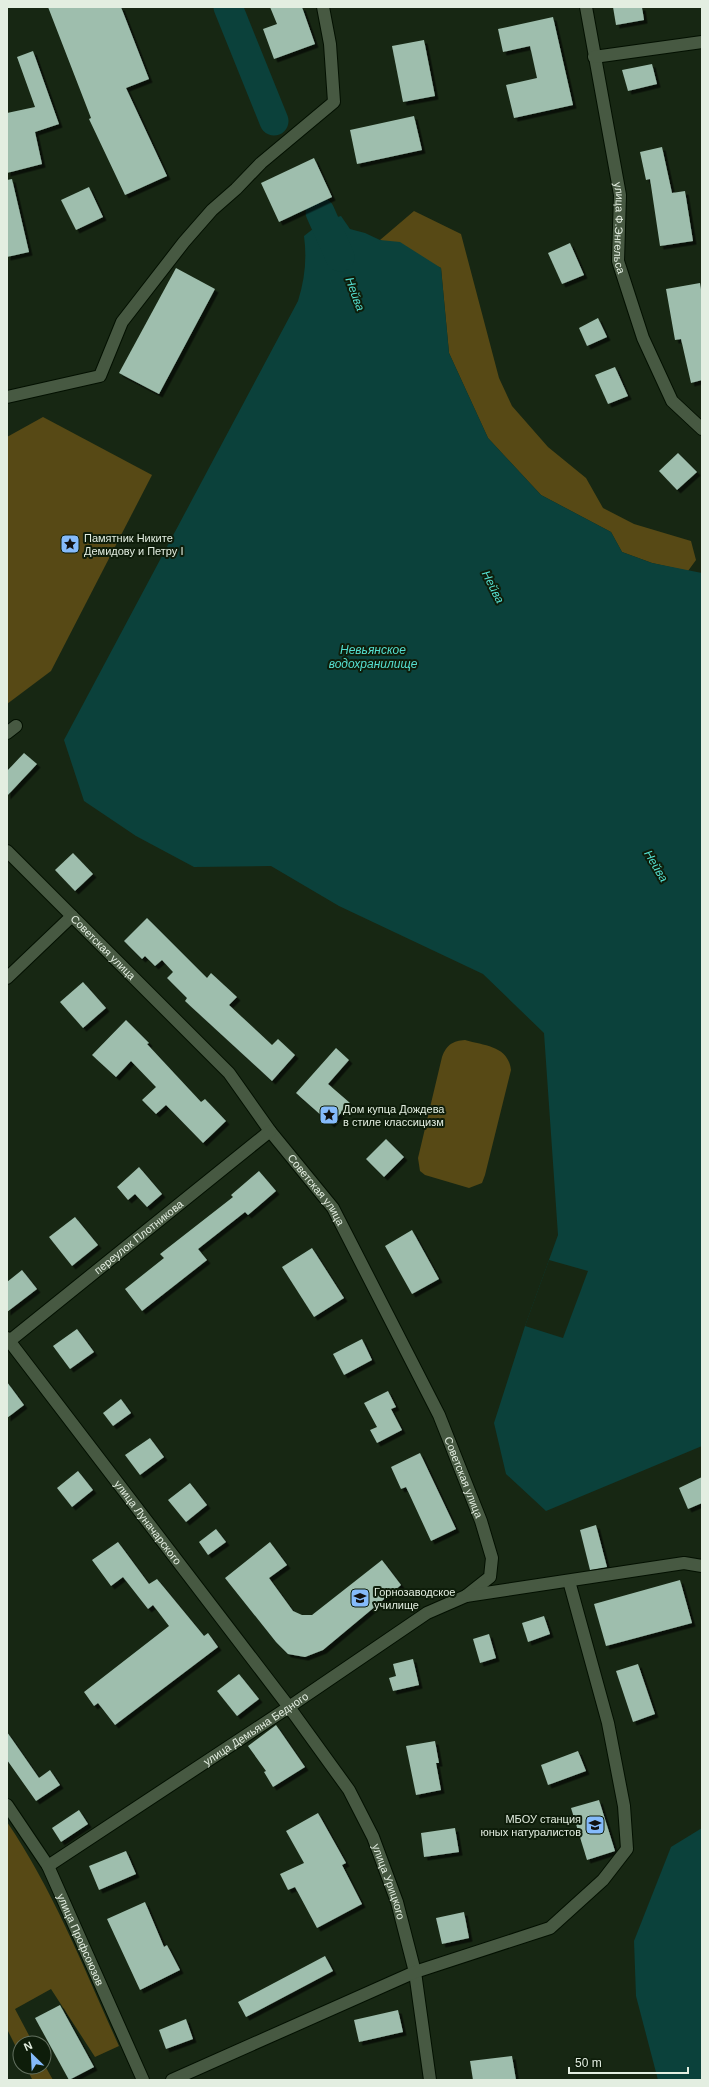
<svg xmlns="http://www.w3.org/2000/svg" width="709" height="2087" viewBox="0 0 709 2087" font-family="Helvetica,sans-serif">
  <style>
    .green { fill: #574915 }
    .water { fill: #0b413b }
    .pier { fill: #172713 }
    .lines { fill: none; stroke-linecap: round; stroke-linejoin: round }
    .river { stroke: #0b413b; stroke-width: 29 }
    .building { fill: #9ebead; filter: url(#shadow) }
    .minor-casing { stroke: #031001; stroke-width: 14 }
    .minor { stroke: #475942; stroke-width: 12 }
    .labels { text-anchor: middle; stroke-width: 4; stroke-linejoin: round; paint-order: stroke }
    .street-label { font-size: 11px; fill: #e3eee1; stroke: #0e1d0a }
    .poi-label { font-size: 11px; fill: #e3eee1; stroke: #0e1d0a; text-anchor: start }
    .water-label { font-size: 12px; font-style: italic; fill: #55dfd0; stroke: #0e1d0a }
  </style>
  <defs>
    <filter id="shadow"><feDropShadow dx="3.5" dy="3.5" stdDeviation="0" flood-color="#0009"/></filter>
  </defs>
  <rect width="100%" height="100%" fill="#172713"/>
  <g class="green">
    <polygon points="414,211 461,234 499,378 512,406 548,447 586,478 603,508 634,524 691,541 696,560 688,571 652,563 622,552 611,532 541,495 488,438 449,353 441,268 380,240"/>
    <polygon points="43,417 152,475 51,671 7,704 7,437"/>
    <path d="M465,1040C486,1046 508,1046 511,1070L485,1175L482,1183L469,1188L425,1175L420,1171L418,1158L442,1057C447,1044 453,1041 465,1040Z"/>
    <path d="M7,1822C54,1891 85,1971 119,2046L95,2057L51,1989L15,2009L33,2043H20V2055L7,2029Z"/>
    <polygon points="44,2064 53,2080 32,2079 26,2067 44,2067"/>
  </g>
  <g class="water">
    <path d="M341,216L350,229L365,233L380,240L400,242L441,268L449,353L488,438L541,495L611,532L622,552L652,563L702,573V1446L546,1511L506,1474L494,1423L525,1326L558,1235L544,1033L483,974L339,906L271,866L194,867L136,836L84,801L64,740L298,301C305,279 307,258 304,236L323,221Z"/>
    <polygon points="702,1828 702,2080 658,2080 636,1996 634,1941 671,1847"/>
  </g>
  <polygon class="pier" points="549,1260 588,1271 563,1338 525,1326"/>
  <g class="lines">
    <g class="river">
      <polyline points="228,7 274,121"/>
      <polyline points="320,212 340,257"/>
    </g>
  </g>
  <g class="building">
    <polygon points="48,7 121,7 149,79 126,88 167,176 125,195 89,119 91,118"/>
    <polygon points="270,7 302,7 315,44 274,59 263,29 277,24"/>
    <polygon points="613,7 642,7 644,20 616,25"/>
    <polygon points="553,17 573,105 514,118 506,85 537,78 530,46 503,52 498,29"/>
    <polygon points="424,40 435,96 403,102 392,46"/>
    <polygon points="33,51 59,124 35,132 42,164 7,173 7,113 35,107 17,57"/>
    <polygon points="652,64 657,84 628,91 622,70"/>
    <polygon points="414,116 422,150 357,164 350,130"/>
    <polygon points="662,147 672,193 685,191 693,241 660,246 650,179 646,180 640,152"/>
    <polygon points="314,158 332,197 279,222 261,183"/>
    <polygon points="12,179 29,252 7,257 7,180"/>
    <polygon points="89,187 103,217 76,230 61,200"/>
    <polygon points="570,243 584,275 562,284 548,253"/>
    <polygon points="176,268 215,289 159,394 119,373"/>
    <polygon points="700,283 702,296 702,380 691,383 681,339 675,340 666,289"/>
    <polygon points="598,318 607,337 587,346 579,328"/>
    <polygon points="615,367 628,396 608,404 595,375"/>
    <polygon points="678,453 697,472 677,490 659,471"/>
    <polygon points="24,753 37,764 7,796 7,771"/>
    <polygon points="73,853 93,874 75,891 55,870"/>
    <polygon points="147,918 207,978 211,973 237,997 229,1005 272,1045 278,1039 295,1055 272,1081 185,1001 187,998 167,978 173,972 162,960 155,966 145,956 142,959 124,941"/>
    <polygon points="83,982 106,1008 83,1028 60,1002"/>
    <polygon points="126,1020 149,1043 147,1044 201,1102 205,1099 226,1121 203,1143 166,1105 156,1114 142,1100 156,1087 131,1061 116,1077 92,1055"/>
    <polygon points="336,1048 349,1060 328,1084 350,1103 331,1124 296,1093"/>
    <polygon points="386,1139 404,1157 384,1177 366,1159"/>
    <polygon points="139,1167 162,1194 147,1207 135,1194 128,1200 117,1187"/>
    <polygon points="259,1171 276,1191 248,1215 245,1212 198,1249 207,1260 142,1311 125,1289 164,1258 160,1254 233,1197 231,1195"/>
    <polygon points="75,1217 98,1245 72,1266 49,1237"/>
    <polygon points="412,1230 439,1279 412,1294 385,1246"/>
    <polygon points="312,1248 344,1298 314,1317 282,1267"/>
    <polygon points="22,1270 37,1289 7,1312 7,1282"/>
    <polygon points="77,1329 94,1352 70,1369 53,1346"/>
    <polygon points="362,1339 372,1360 344,1375 333,1354"/>
    <polygon points="7,1382 24,1405 7,1418"/>
    <polygon points="388,1391 396,1407 391,1409 402,1430 377,1443 370,1430 377,1427 364,1403"/>
    <polygon points="121,1399 131,1413 113,1426 103,1413"/>
    <polygon points="150,1438 164,1457 140,1475 125,1455"/>
    <polygon points="420,1453 456,1529 431,1541 406,1487 401,1489 391,1467"/>
    <polygon points="78,1471 93,1490 72,1507 57,1488"/>
    <polygon points="702,1477 702,1503 688,1509 679,1488"/>
    <polygon points="190,1483 207,1505 186,1522 168,1500"/>
    <polygon points="596,1525 607,1567 590,1570 580,1530"/>
    <polygon points="216,1529 226,1542 208,1555 199,1542"/>
    <polygon points="118,1542 149,1584 157,1579 204,1636 208,1633 218,1647 115,1725 98,1703 94,1706 84,1692 169,1626 153,1605 148,1609 123,1577 111,1586 92,1560"/>
    <polygon points="270,1542 287,1565 269,1578 293,1611 302,1615 312,1615 382,1560 401,1585 323,1650 305,1657 288,1654 276,1642 225,1578"/>
    <polygon points="680,1580 692,1623 606,1646 594,1604"/>
    <polygon points="544,1616 550,1634 528,1642 522,1623"/>
    <polygon points="489,1634 496,1658 480,1663 473,1639"/>
    <polygon points="413,1659 419,1685 393,1691 389,1678 396,1676 393,1664"/>
    <polygon points="638,1664 655,1714 633,1722 616,1671"/>
    <polygon points="239,1674 259,1699 237,1716 217,1691"/>
    <polygon points="276,1725 305,1767 273,1787 264,1772 266,1771 248,1746"/>
    <polygon points="7,1732 39,1778 50,1770 60,1785 36,1801 7,1760"/>
    <polygon points="435,1741 439,1763 436,1763 441,1790 416,1795 406,1746"/>
    <polygon points="578,1751 586,1771 548,1785 541,1765"/>
    <polygon points="599,1800 615,1851 587,1860 571,1808"/>
    <polygon points="79,1810 88,1824 61,1842 52,1828"/>
    <polygon points="318,1813 346,1863 342,1865 362,1904 317,1928 295,1887 288,1890 280,1874 304,1863 286,1831"/>
    <polygon points="455,1828 459,1852 424,1857 421,1833"/>
    <polygon points="126,1851 136,1874 99,1890 89,1866"/>
    <polygon points="145,1902 164,1947 167,1945 180,1970 140,1990 107,1919"/>
    <polygon points="464,1912 469,1938 442,1944 436,1918"/>
    <polygon points="325,1956 333,1971 246,2017 238,2002"/>
    <polygon points="60,2005 94,2067 69,2080 35,2018"/>
    <polygon points="398,2010 403,2032 359,2042 354,2020"/>
    <polygon points="186,2019 193,2039 166,2049 159,2030"/>
    <polygon points="512,2056 516,2080 473,2080 470,2061"/>
  </g>
  <g class="lines">
    <defs>
      <g id="minor">
        <path id="s1" d="M586,7L620,195L618,261L643,338L672,401L702,429"/>
        <polyline points="594,57 702,42"/>
        <polyline points="7,397 100,376 122,322 184,242 212,210 236,189 261,163 334,102 330,44 323,7"/>
        <polyline points="7,733 16,726"/>
        <path id="s2" d="M7,851L229,1073L270,1131L333,1208L439,1415L481,1521L492,1558L490,1577L466,1596"/>
        <polyline points="7,978 72,916"/>
        <path id="s3" d="M7,1338L289,1707L349,1790L373,1837L397,1902L415,1972L430,2080"/>
        <path id="s4" d="M7,1343L270,1131"/>
        <path id="s5" d="M7,1805L48,1866L143,2080"/>
        <path id="s6" d="M48,1866L289,1707L427,1613L466,1596L684,1563L702,1566"/>
        <polyline points="172,2080 415,1972 550,1928 603,1880 627,1849 624,1806 608,1723 569,1581"/>
      </g>
    </defs>
    <use href="#minor" class="minor-casing"/>
    <use href="#minor" class="minor"/>
  </g>
  <defs>
    <symbol id="sight-square" viewBox="-11 -11 22 22"><rect x="-9" y="-9" width="18" height="18" rx="4" fill="#85bbfb" stroke="#0e1d0a"/><path d="M0-6L1.8-2.2L6-1.7L2.9 1.2L3.7 5.4L0 3.3L-3.7 5.4L-2.9 1.2L-6-1.7L-1.8-2.2Z" fill="#111"/></symbol>
    <symbol id="university-square" viewBox="-11 -11 22 22"><rect x="-9" y="-9" width="18" height="18" rx="4" fill="#85bbfb" stroke="#0e1d0a"/><path d="M0-5L7-2L0 1L-7-2ZM-4 1L0 2.5L4 1V4Q0 6-4 4Z" fill="#111"/></symbol>
    <symbol id="school-square" viewBox="-11 -11 22 22"><rect x="-9" y="-9" width="18" height="18" rx="4" fill="#85bbfb" stroke="#0e1d0a"/><path d="M0-5L7-2L0 1L-7-2ZM-4 1L0 2.5L4 1V4Q0 6-4 4Z" fill="#111"/></symbol>
  </defs>
  <g fill-rule="evenodd">
    <use href="#sight-square" x="59" y="533" width="22" height="22"/>
    <use href="#sight-square" x="318" y="1104" width="22" height="22"/>
    <use href="#university-square" x="349" y="1587" width="22" height="22"/>
    <use href="#school-square" x="584" y="1814" width="22" height="22"/>
  </g>
  <g class="labels">
    <g class="street-label">
      <text dy="4" stroke="none"><textPath href="#s1" startOffset="224">улица Ф.Энгельса</textPath></text>
      <text dy="4" stroke="none"><textPath href="#s2" startOffset="136">Советская улица</textPath></text>
      <text dy="4" stroke="none"><textPath href="#s2" startOffset="460">Советская улица</textPath></text>
      <text dy="4" stroke="none"><textPath href="#s4" startOffset="169">переулок Плотникова</textPath></text>
      <text dy="4" stroke="none"><textPath href="#s2" startOffset="784">Советская улица</textPath></text>
      <text dy="4" stroke="none"><textPath href="#s3" startOffset="232">улица Луначарского</textPath></text>
      <text dy="4" stroke="none"><textPath href="#s6" startOffset="249">улица Демьяна Бедного</textPath></text>
      <text dy="4" stroke="none"><textPath href="#s3" startOffset="667">улица Урицкого</textPath></text>
      <text dy="4" stroke="none"><textPath href="#s5" startOffset="154">улица Профсоюзов</textPath></text>
    </g>
    <g class="poi-label">
      <text x="84" y="542">Памятник Никите<tspan x="84" dy="13">Демидову и Петру I</tspan></text>
      <text x="343" y="1113">Дом купца Дождева<tspan x="343" dy="13">в стиле классицизм</tspan></text>
      <text x="374" y="1596">Горнозаводское<tspan x="374" dy="13">училище</tspan></text>
      <text x="581" y="1823" text-anchor="end">МБОУ станция<tspan x="581" dy="13">юных натуралистов</tspan></text>
    </g>
    <g class="water-label">
      <text transform="translate(355 294) rotate(70)" y="4">Нейва</text>
      <text transform="translate(493 587) rotate(63)" y="4">Нейва</text>
      <text x="373" y="654">Невьянское<tspan x="373" dy="14">водохранилище</tspan></text>
      <text transform="translate(656 866) rotate(59)" y="4">Нейва</text>
    </g>
  </g>
  <rect width="709" height="2087" fill="none" stroke="#e3eee1" stroke-width="16"/>
  <g transform="translate(32 2055) rotate(336)"><circle r="19" fill="#0e1d0a" stroke="#637160"/>
  <path d="M0-3L7 15L0 10L-7 15Z" fill="#85bbfb"/>
  <text y="-6" font-size="11" font-weight="bold" text-anchor="middle" fill="#e3eee1">N</text>
  </g>
  <path d="M569 2067v6h119v-6" fill="none" stroke="#e3eee1" stroke-width="2"/>
  <text x="575" y="2067" font-size="12" fill="#e3eee1" stroke="#0e1d0a" stroke-width="3" paint-order="stroke">50 m</text>
</svg>
